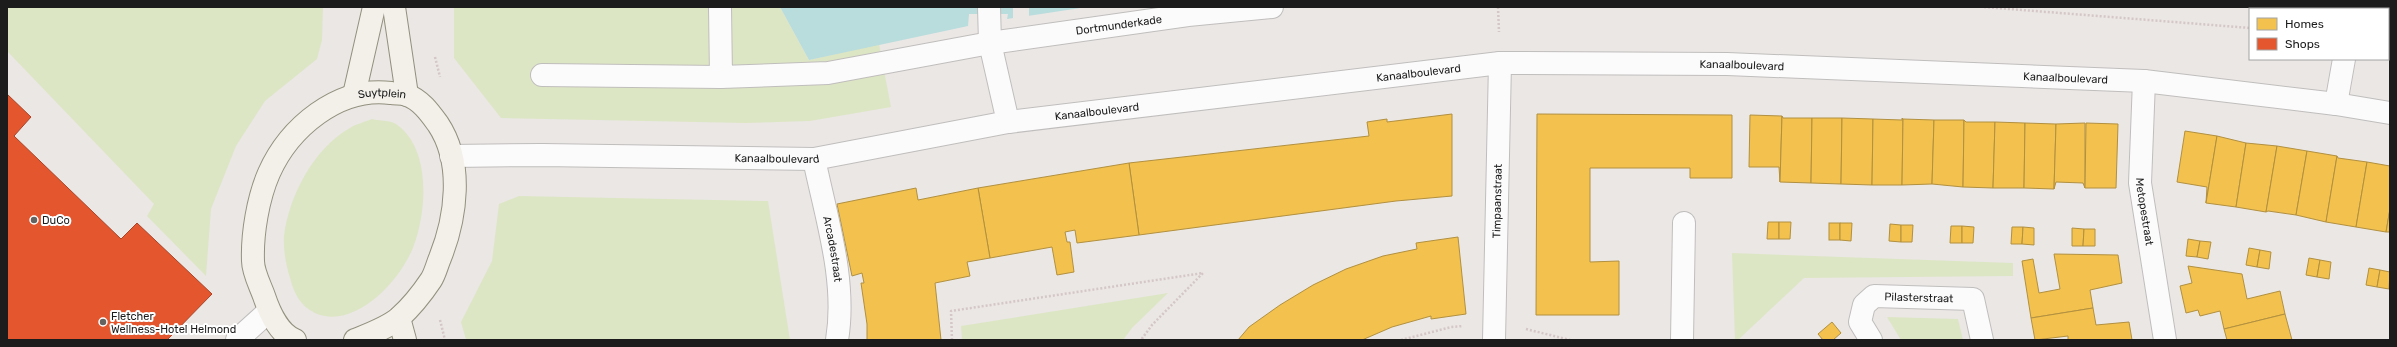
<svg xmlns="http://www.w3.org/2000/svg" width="2397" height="347" viewBox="0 0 2397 347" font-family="Rubik,sans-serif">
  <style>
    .grass { fill: #dde6c4 }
    .water { fill: #b9dcdc }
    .pier { fill: #eae7e5 }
    .homes { fill: #f2c14e; stroke: #b2903f }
    .shops { fill: #e4572e; stroke: #a84529 }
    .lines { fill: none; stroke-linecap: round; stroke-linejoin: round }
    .lane-casing { stroke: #c0bebd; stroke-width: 24 }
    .street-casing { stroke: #c0bebd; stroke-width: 24 }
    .secondary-casing { stroke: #93907e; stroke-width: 24 }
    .path { stroke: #d5c6c7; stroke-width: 2.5; stroke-dasharray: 2 2; stroke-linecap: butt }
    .lane { stroke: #fcfbfb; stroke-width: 22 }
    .street { stroke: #fcfbfb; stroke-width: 22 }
    .secondary { stroke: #f2f0e9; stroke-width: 22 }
    .poi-dot { fill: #646362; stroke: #fff; stroke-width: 1.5 }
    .labels { text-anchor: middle; stroke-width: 4; stroke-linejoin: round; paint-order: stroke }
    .street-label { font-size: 11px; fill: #1c1c1c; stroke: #fff }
    .poi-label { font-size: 11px; fill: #1c1c1c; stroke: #fff; text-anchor: start }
  </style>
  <rect width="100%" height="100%" fill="#eae7e5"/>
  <g class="grass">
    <polygon points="7,7 323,7 322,40 317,59 265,101 236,146 211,209 206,276 147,216 154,204 7,51"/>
    <polygon points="454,7 780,7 809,60 879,44 891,107 810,121 746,123 501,118 454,58"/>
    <path d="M372,119C379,121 390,120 396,124C431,148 427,210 414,245C402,279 355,331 315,313C300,306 294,293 290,278C286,265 283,249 284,236C289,196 314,148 350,128C356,124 365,122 372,119Z"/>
    <polygon points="519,196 768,201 790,340 466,340 461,322 492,261 499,204"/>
    <polygon points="1732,253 2013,263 2013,276 1804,278 1738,340 1735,340"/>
    <polygon points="1168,293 1132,328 1123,340 962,340 961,326"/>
    <polygon points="1887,317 1958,319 1963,340 1901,340"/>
  </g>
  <polygon class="water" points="780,7 1087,7 1007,19 1008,14 969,14 968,26 809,60"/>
  <polygon class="pier" points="1013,7 1029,7 1029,17 1013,19"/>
  <g class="homes">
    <polygon points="1452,114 1452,196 1396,201 1139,235 1129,163 1369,136 1367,122 1387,119 1387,122"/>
    <polygon points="1537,114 1732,115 1732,178 1690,178 1690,168 1590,168 1590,262 1619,261 1619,315 1536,315"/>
    <polygon points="1750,115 1782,116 1780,182 1779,167 1749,167"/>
    <polygon points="1782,116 1783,118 1812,118 1811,183 1780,182"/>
    <polygon points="1812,118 1842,118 1841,184 1811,183"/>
    <polygon points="1842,118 1873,119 1872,185 1841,184"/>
    <polygon points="1902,118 1903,119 1902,185 1872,185 1873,119 1902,120"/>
    <polygon points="1903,119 1934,120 1932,184 1902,185"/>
    <polygon points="1934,120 1964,120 1963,187 1932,184"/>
    <polygon points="1964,120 1966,122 1995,122 1993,188 1963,187"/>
    <polygon points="1995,122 2025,123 2024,188 1993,188"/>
    <polygon points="2025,123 2056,124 2054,189 2024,188"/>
    <polygon points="2085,123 2085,188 2083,183 2056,182 2054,189 2056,124"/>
    <polygon points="2086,123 2118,124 2116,188 2085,188"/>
    <polygon points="2185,131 2217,136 2206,203 2207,187 2177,182"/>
    <polygon points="2217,136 2246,143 2236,207 2206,203"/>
    <polygon points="2246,143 2277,146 2266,212 2236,207"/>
    <polygon points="2277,146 2307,151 2296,215 2268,211 2266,212"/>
    <polygon points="2307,151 2337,156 2326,222 2296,215"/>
    <polygon points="2337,156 2338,158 2367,162 2356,227 2326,222"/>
    <polygon points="2367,162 2390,166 2390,209 2386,232 2356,227"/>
    <polygon points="1129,163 1139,235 1077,243 1075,230 1065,232 1067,242 1070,242 1074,272 1057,275 1052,247 990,258 978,188"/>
    <polygon points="916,188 918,200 978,188 990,258 967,262 970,276 935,283 941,340 867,340 867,324 861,283 864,283 862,273 852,276 837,204"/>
    <polygon points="2390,209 2390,232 2386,232"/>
    <polygon points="1768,222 1779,222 1779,239 1767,239"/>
    <polygon points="1779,222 1791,222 1790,239 1779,239"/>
    <rect x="1829" y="223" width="11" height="17"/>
    <polygon points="1840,223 1852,223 1851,241 1840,240"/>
    <polygon points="1890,224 1901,225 1901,242 1889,241"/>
    <polygon points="1901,225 1913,225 1912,242 1901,242"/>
    <polygon points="1951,226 1962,226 1962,243 1950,243"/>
    <polygon points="1962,226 1974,227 1973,243 1962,243"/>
    <polygon points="2012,227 2023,227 2022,244 2011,244"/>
    <polygon points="2023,227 2034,228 2034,245 2022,244"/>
    <polygon points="2072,228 2084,229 2083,246 2072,246"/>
    <polygon points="2084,229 2095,229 2095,246 2083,246"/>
    <polygon points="1458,237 1466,314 1431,319 1431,316 1392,327 1362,340 1238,340 1249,327 1280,305 1313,285 1346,269 1383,256 1417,249 1416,243"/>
    <polygon points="2188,239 2200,241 2197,257 2186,256"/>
    <polygon points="2200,241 2211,242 2208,259 2197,257"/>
    <polygon points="2249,248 2260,250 2257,267 2246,265"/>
    <polygon points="2260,250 2271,252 2269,269 2257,267"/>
    <polygon points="2054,254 2118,255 2122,283 2090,290 2093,308 2031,318 2022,261 2033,259 2039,293 2060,289"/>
    <polygon points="2309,258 2320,260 2317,277 2306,275"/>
    <polygon points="2320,260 2331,262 2329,279 2317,277"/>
    <polygon points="2188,266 2242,274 2247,299 2280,291 2285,314 2224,329 2220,311 2200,316 2198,310 2186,313 2180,286 2192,283"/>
    <polygon points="2369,268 2380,270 2377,287 2366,285"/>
    <polygon points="2380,270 2390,272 2389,289 2377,287"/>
    <polygon points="2093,308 2096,325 2129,322 2132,340 2068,340 2068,336 2035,340 2031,318"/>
    <polygon points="2285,314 2292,340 2227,340 2224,329"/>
    <polygon points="1832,322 1841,333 1833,340 1823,340 1818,334"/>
  </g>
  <polygon class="shops" points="7,94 31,117 14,136 121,239 137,223 212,294 167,340 7,340"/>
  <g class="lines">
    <defs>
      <g id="lane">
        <polyline points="720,7 721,77 828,73 990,43"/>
        <polyline points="542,75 721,77"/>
        <polyline points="1682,340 1684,223"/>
        <path id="s1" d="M1871,340L1860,322L1864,305L1874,296L1973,299L1982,340"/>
      </g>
      <g id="street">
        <polyline points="989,7 990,43 1008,122"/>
        <polyline points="2350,9 2350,7"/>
        <path id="s2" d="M990,43L1188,15L1272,7"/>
        <path id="s3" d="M2144,81L2140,183L2165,340"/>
        <polyline points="2336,104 2344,59"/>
        <path id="s4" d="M451,156L542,155L814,159L1008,122L1500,63L1727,64L2144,81L2336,104L2390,113"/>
        <path id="s5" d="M814,159C826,217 847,281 837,340"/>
        <polyline points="237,340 269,311"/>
        <path id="s6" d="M1494,340L1500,63"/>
      </g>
      <g id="secondary">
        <polyline points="394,7 407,95"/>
        <polyline points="354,95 374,7"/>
        <polyline points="399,318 405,340"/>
        <path id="s7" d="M295,340C279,334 269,311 264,296C260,285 253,272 253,261C252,234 258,198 269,173C289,128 338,86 391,93C396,94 402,93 407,95C421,100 430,113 438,124C464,163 456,218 440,258C437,265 435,274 431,280C423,292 410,308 399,318C387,328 370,334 355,340"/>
      </g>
    </defs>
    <use href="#lane" class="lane-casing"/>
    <use href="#street" class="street-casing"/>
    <use href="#secondary" class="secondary-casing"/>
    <g class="path">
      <polyline points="1498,7 1499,32"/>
      <polyline points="1984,7 2250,28"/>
      <polyline points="2387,9 2387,7"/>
      <polyline points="2388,44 2390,45"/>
      <polyline points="435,57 440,77"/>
      <polyline points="440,320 445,340"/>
      <polyline points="1526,329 1570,340"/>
      <polyline points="952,340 951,311 1203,273 1152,325 1141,340"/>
      <polyline points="1401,340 1451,327 1463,326"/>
    </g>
    <use href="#lane" class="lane"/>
    <use href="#street" class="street"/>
    <use href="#secondary" class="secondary"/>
  </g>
  <g class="poi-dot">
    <circle cx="34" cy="220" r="4"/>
    <circle cx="103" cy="322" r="4"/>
  </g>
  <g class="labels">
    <g class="street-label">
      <text dy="4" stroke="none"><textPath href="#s2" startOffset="130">Dortmunderkade</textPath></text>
      <text dy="4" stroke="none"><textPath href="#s4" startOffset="1298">Kanaalboulevard</textPath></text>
      <text dy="4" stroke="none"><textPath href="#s4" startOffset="974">Kanaalboulevard</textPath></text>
      <text dy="4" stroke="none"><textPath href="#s4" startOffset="1622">Kanaalboulevard</textPath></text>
      <text dy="4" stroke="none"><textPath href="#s7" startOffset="329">Suytplein</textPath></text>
      <text dy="4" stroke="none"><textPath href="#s4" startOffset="650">Kanaalboulevard</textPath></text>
      <text dy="4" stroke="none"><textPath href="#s4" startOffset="326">Kanaalboulevard</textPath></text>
      <text dy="4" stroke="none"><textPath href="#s6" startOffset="139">Timpaanstraat</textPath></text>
      <text dy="4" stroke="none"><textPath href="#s3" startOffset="131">Metopestraat</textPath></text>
      <text dy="4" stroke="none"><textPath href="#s5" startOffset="92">Arcadestraat</textPath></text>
      <text dy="4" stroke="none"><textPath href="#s1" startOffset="97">Pilasterstraat</textPath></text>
    </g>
    <g class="poi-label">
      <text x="42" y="224">DuCo</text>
      <text x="111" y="320">Fletcher<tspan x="111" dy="13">Wellness-Hotel Helmond</tspan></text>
    </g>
  </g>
  <rect width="2397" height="347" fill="none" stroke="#1c1c1c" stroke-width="16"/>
  <rect x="2249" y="8" width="140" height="52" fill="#ffffff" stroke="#a4a4a4"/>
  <rect x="2257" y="18" width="20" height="12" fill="#f2c14e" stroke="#a4a4a4"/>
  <text x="2285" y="28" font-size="12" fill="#1c1c1c">Homes</text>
  <rect x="2257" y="38" width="20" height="12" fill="#e4572e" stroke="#a4a4a4"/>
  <text x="2285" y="48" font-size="12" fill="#1c1c1c">Shops</text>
</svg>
